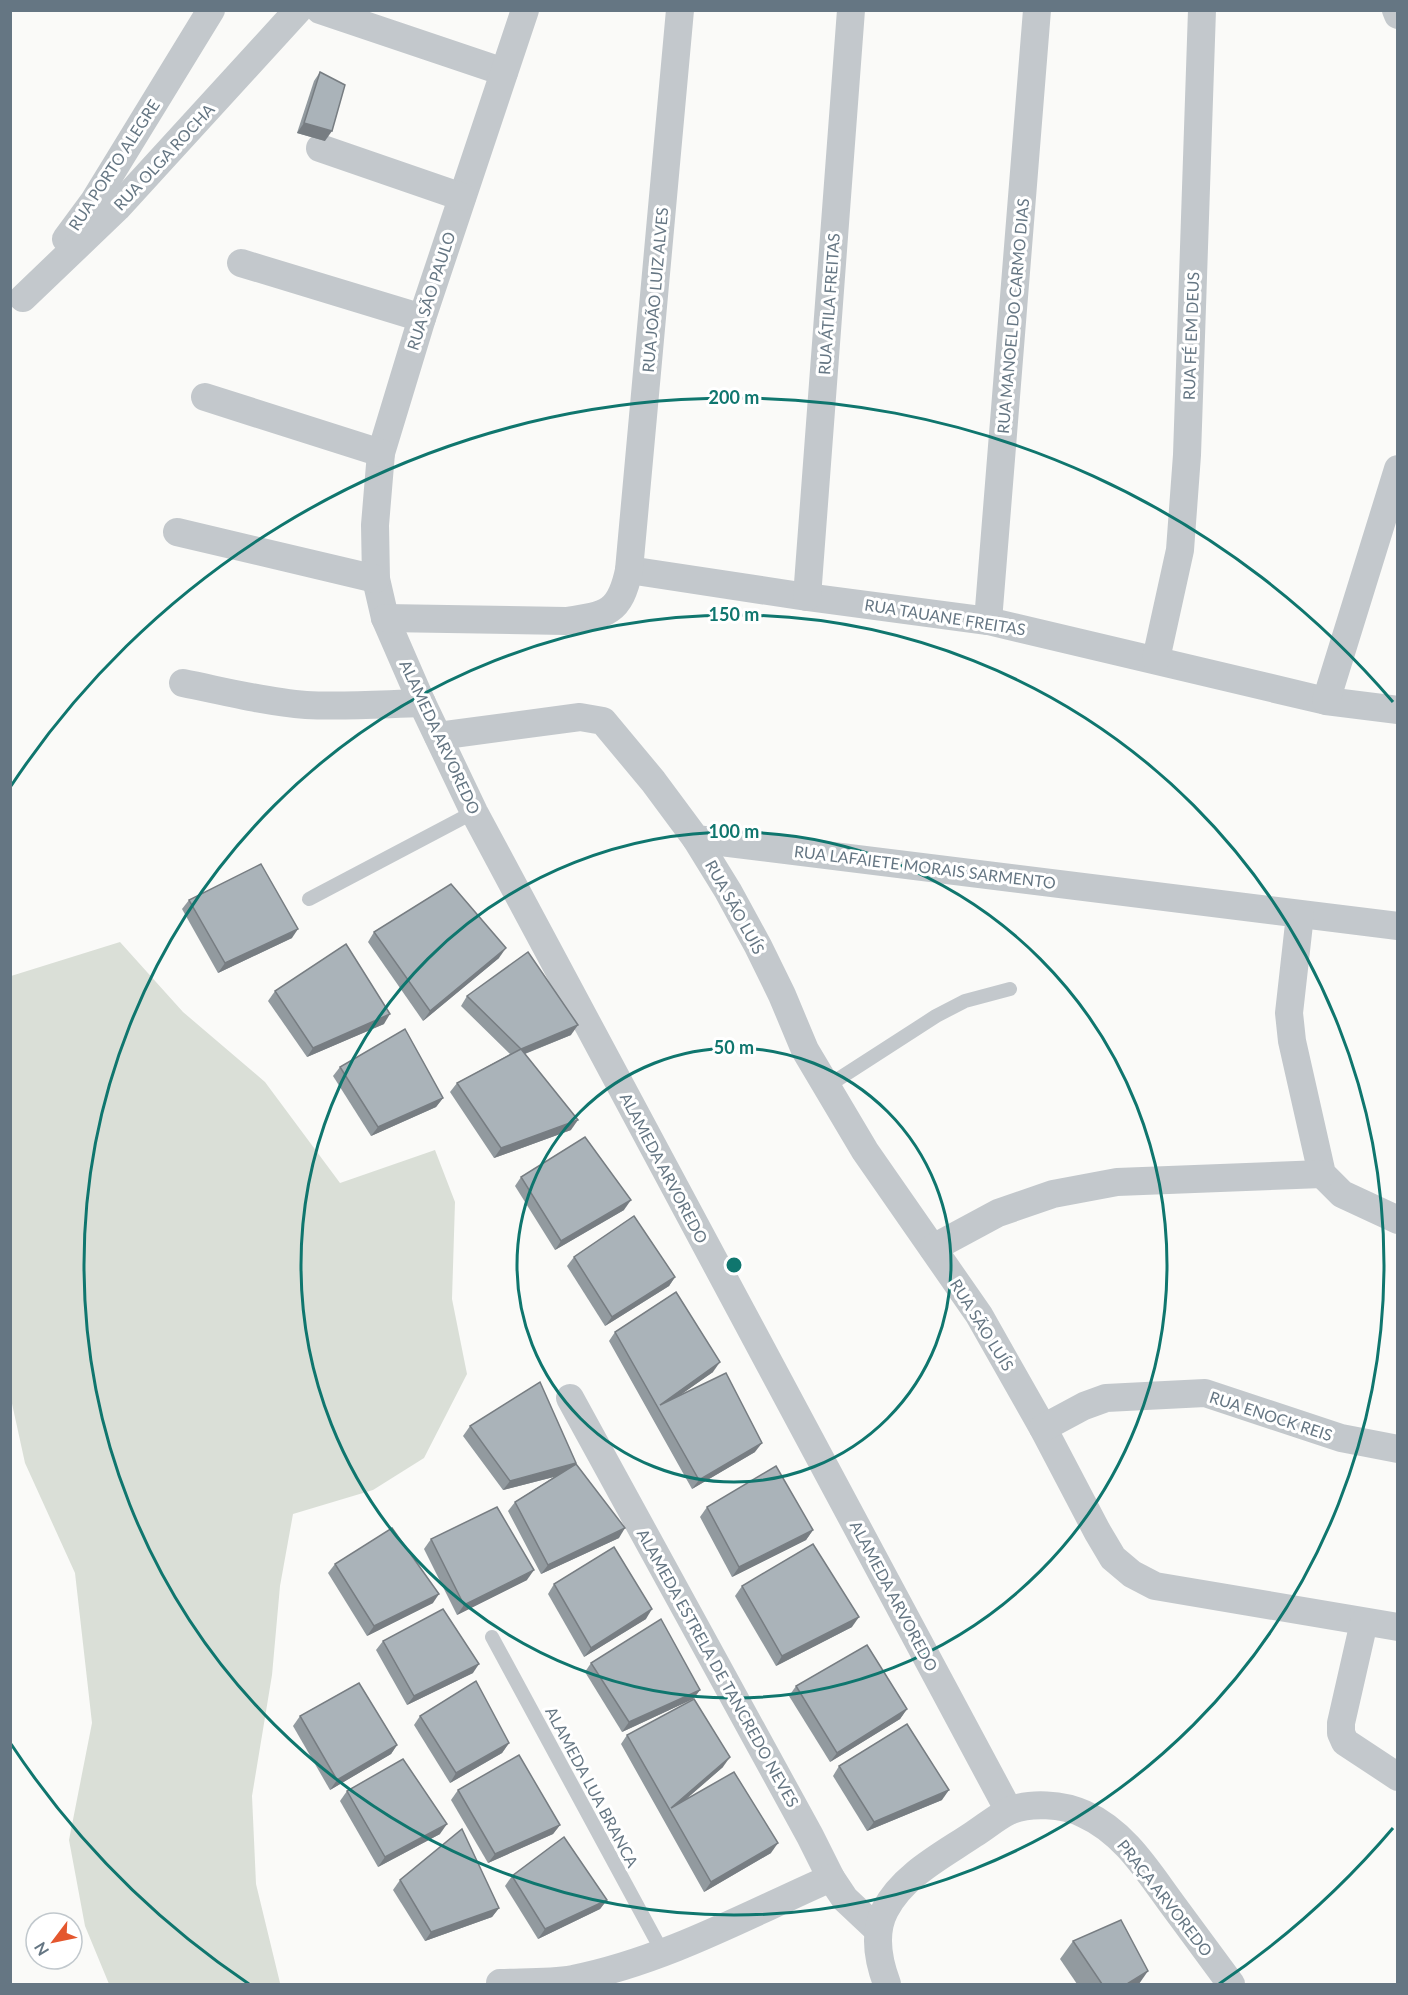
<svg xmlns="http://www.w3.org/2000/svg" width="1408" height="1995" viewBox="0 0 1408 1995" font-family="Lato,sans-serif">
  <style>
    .green { fill: #dadfd7 }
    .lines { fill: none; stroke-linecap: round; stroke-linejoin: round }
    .lane { stroke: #c3c8cc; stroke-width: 14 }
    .street { stroke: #c3c8cc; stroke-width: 28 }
    .wall { fill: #929a9f }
    .shaded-wall { fill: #777d82 }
    .building { fill: #aab3b9; stroke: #777d82; stroke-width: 1.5 }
    .ring { fill: none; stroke: #0f766e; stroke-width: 3 }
    .labels { text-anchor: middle; stroke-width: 6; stroke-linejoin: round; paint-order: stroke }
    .street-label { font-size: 16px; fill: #657683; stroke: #fff }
    .centre { fill: #0f766e; stroke: #fff; stroke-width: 3 }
    .ring-label { font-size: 18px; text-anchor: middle; font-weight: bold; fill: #0f766e; stroke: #fff; stroke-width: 6; stroke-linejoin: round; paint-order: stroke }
  </style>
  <rect width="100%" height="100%" fill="#fafaf8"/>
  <polygon class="green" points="120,942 183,1012 265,1082 340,1183 435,1150 455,1202 452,1299 467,1374 424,1458 373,1490 293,1514 280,1586 272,1675 252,1796 256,1884 280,1983 283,1984 109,1984 85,1926 69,1840 92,1723 75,1573 25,1463 11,1399 11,976"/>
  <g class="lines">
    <g class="lane">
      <polyline points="309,899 474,812"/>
      <polyline points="826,1087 936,1016 965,1001 1010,989"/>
      <polyline points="492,1637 663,1953"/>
    </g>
    <g class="street">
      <polyline points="320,10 504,72"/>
      <polyline points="525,10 422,318 381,453 375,525 376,579 385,618 422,703 474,812 1009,1811"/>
      <polyline points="1396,10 1398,15"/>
      <polyline points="320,148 462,197"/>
      <polyline points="66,239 94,201 211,10"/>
      <polyline points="241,263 422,318"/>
      <polyline points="23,298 117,208 298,10"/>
      <polyline points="205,397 381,453"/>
      <polyline points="177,532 376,579"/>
      <polyline points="629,570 807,597 988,621 1326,701 1398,710"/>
      <polyline points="807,597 851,10"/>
      <path d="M385,618L566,621C607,615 620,613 629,570L680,10"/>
      <polyline points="988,621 1037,10"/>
      <polyline points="1156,659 1180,550 1187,455 1202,10"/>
      <path d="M183,683C223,691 265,702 306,705C345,707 384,704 422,703"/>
      <polyline points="1326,701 1398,469"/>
      <polyline points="438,736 580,717 603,721 653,781 696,839 1398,926"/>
      <polyline points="696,839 728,891 758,946 782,995 805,1050 865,1151 979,1315 1043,1428 1097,1531 1113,1558 1132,1574 1155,1586 1398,1627"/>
      <polyline points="1300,915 1289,1013 1292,1041 1322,1174 1342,1194 1398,1220"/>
      <polyline points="933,1248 998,1213 1053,1194 1117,1182 1322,1174"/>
      <polyline points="570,1398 810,1836 831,1878 845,1899 878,1930"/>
      <polyline points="1043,1428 1084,1406 1106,1398 1205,1393 1341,1438 1398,1449"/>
      <polyline points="1364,1622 1341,1723 1341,1733 1345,1742 1398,1777"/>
      <path d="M500,1983C524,1982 549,1983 573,1979C664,1961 747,1915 831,1878"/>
      <path d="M887,1984C878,1960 873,1933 885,1910C903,1875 943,1855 974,1834C985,1827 997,1817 1009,1811C1030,1802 1063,1804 1084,1814C1124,1832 1147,1870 1172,1904C1192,1931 1212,1958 1231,1984"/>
    </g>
  </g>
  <g class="wall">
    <polygon points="320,72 325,141 297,133 314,81"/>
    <polygon points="189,900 292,938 218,973 182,909"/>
    <polygon points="374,932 499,958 423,1021 368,942"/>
    <polygon points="275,991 384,1024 307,1057 268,1001"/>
    <polygon points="467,996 571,1035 525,1054 571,1130 494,1158 450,1092 457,1083 510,1054 461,1006"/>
    <polygon points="340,1067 443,1098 436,1107 371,1136 333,1076"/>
    <polygon points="521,1177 624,1210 555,1250 515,1186"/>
    <polygon points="574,1257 675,1277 669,1286 605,1326 567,1266"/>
    <polygon points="615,1332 713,1372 680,1395 755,1452 692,1489 609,1341"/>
    <polygon points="470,1426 576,1464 619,1538 541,1574 508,1511 515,1502 554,1477 503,1490 463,1436"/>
    <polygon points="707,1507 813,1530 806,1540 732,1577 700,1517"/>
    <polygon points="431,1539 527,1580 457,1615 424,1549"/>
    <polygon points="335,1564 433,1603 367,1636 328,1573"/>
    <polygon points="554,1584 646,1619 584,1657 548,1594"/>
    <polygon points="742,1586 852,1627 776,1666 735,1596"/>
    <polygon points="383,1641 473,1673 407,1705 376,1650"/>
    <polygon points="591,1663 700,1690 693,1699 622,1732 585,1672"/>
    <polygon points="796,1686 907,1709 900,1719 830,1762 789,1696"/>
    <polygon points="300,1716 397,1745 391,1754 330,1790 293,1726"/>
    <polygon points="420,1716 509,1743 502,1753 450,1783 414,1725"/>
    <polygon points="627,1735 723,1767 684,1801 771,1853 704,1892 621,1744"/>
    <polygon points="839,1766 942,1800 867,1831 833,1776"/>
    <polygon points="458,1790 560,1825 553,1834 488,1863 451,1800"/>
    <polygon points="347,1791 440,1834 378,1867 340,1801"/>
    <polygon points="512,1876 607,1900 600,1909 538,1939 505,1886"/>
    <polygon points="400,1880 499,1908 492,1917 425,1941 393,1890"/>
    <polygon points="1073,1941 1139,1984 1077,1984 1060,1959"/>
  </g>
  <g class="shaded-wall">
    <polygon points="304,123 332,131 325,141 297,133"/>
    <polygon points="298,929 292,938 218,973 225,963"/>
    <polygon points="506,948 499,958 423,1021 430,1011"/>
    <polygon points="390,1014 384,1024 307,1057 313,1048"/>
    <polygon points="578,1025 571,1035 514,1058 521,1049"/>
    <polygon points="443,1098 436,1107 371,1136 378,1127"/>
    <polygon points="578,1120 571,1130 494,1158 501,1148"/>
    <polygon points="631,1200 624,1210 555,1250 561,1241"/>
    <polygon points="675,1277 669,1286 605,1326 612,1317"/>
    <polygon points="720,1362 713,1372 659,1410 660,1405"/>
    <polygon points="762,1443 755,1452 692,1489 699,1480"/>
    <polygon points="576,1463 569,1473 503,1490 510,1481"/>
    <polygon points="625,1528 619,1538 541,1574 548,1565"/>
    <polygon points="813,1530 806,1540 732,1577 739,1567"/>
    <polygon points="534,1570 527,1580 457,1615 464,1605"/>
    <polygon points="439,1594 433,1603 367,1636 374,1626"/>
    <polygon points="652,1609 646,1619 584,1657 591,1648"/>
    <polygon points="859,1617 852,1627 776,1666 782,1656"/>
    <polygon points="479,1664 473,1673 407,1705 414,1696"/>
    <polygon points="700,1690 693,1699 622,1732 629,1722"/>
    <polygon points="907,1709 900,1719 830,1762 837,1753"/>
    <polygon points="509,1743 502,1753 450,1783 456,1773"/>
    <polygon points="397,1745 391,1754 330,1790 337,1780"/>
    <polygon points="730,1757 723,1767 671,1812 671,1808"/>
    <polygon points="949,1790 942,1800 867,1831 874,1822"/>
    <polygon points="447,1824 440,1834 378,1867 385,1857"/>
    <polygon points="560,1825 553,1834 488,1863 495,1854"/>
    <polygon points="778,1843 771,1853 704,1892 711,1882"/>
    <polygon points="607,1900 600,1909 538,1939 545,1929"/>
    <polygon points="499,1908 492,1917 425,1941 431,1932"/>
    <polygon points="1148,1971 1139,1984 1127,1984"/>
  </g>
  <g class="building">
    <polygon points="320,72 345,85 332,131 304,123"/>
    <polygon points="261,864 298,929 225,963 189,900"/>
    <polygon points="451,884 506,948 430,1011 374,932"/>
    <polygon points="346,944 390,1014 313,1048 275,991"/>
    <polygon points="528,952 578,1025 521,1049 578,1120 501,1148 457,1083 521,1049 467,996"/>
    <polygon points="405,1029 443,1098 378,1127 340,1067"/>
    <polygon points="585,1137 631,1200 561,1241 521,1177"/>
    <polygon points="634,1216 675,1277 612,1317 574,1257"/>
    <polygon points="676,1292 720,1362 660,1405 726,1373 762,1443 699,1480 615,1332"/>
    <polygon points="540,1382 576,1463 510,1481 470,1426"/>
    <polygon points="576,1464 625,1528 548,1565 515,1502"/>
    <polygon points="776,1466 813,1530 739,1567 707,1507"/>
    <polygon points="497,1507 534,1570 464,1605 431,1539"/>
    <polygon points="392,1528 439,1594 374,1626 335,1564"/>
    <polygon points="813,1544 859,1617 782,1656 742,1586"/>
    <polygon points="614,1547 652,1609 591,1648 554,1584"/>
    <polygon points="443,1609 479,1664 414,1696 383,1641"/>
    <polygon points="661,1619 700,1690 629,1722 591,1663"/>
    <polygon points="867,1645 907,1709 837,1753 796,1686"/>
    <polygon points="476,1681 509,1743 456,1773 420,1716"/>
    <polygon points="359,1683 397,1745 337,1780 300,1716"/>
    <polygon points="694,1699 730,1757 671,1808 734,1772 778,1843 711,1882 627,1735"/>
    <polygon points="907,1724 949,1790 874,1822 839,1766"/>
    <polygon points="519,1755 560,1825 495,1854 458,1790"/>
    <polygon points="403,1759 447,1824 385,1857 347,1791"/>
    <polygon points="462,1829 499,1908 431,1932 400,1880"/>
    <polygon points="564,1837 607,1900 545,1929 512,1876"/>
    <polygon points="1121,1920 1148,1971 1127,1984 1102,1984 1073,1941"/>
  </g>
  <g class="ring">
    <circle cx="734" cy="1265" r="217"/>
    <circle cx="734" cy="1265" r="433"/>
    <circle cx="734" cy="1265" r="650"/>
    <path d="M1393 1828A867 867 0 0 1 1219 1984M249 1984A867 867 0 0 1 11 1744M11 786A867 867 0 0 1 1393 702"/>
  </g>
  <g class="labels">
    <g class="street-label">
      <text transform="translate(164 157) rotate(-47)" y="6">RUA OLGA ROCHA</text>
      <text transform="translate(114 165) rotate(-57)" y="6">RUA PORTO ALEGRE</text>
      <text transform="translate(655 290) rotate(-85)" y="6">RUA JOÃO LUIZ ALVES</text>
      <text transform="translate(431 291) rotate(-72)" y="6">RUA SÃO PAULO</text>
      <text transform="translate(829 304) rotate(-86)" y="6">RUA ÁTILA FREITAS</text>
      <text transform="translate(1013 316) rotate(-85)" y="6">RUA MANOEL DO CARMO DIAS</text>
      <text transform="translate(1191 336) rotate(-88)" y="6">RUA FÉ EM DEUS</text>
      <text transform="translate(945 617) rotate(9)" y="6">RUA TAUANE FREITAS</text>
      <text transform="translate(440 737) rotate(65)" y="6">ALAMEDA ARVOREDO</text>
      <text transform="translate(925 867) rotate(7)" y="6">RUA LAFAIETE MORAIS SARMENTO</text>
      <text transform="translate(735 907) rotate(61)" y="6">RUA SÃO LUÍS</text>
      <text transform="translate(664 1168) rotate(62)" y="6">ALAMEDA ARVOREDO</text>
      <text transform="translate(982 1325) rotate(58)" y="6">RUA SÃO LUÍS</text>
      <text transform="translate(1271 1416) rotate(18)" y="6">RUA ENOCK REIS</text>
      <text transform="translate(894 1596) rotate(62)" y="6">ALAMEDA ARVOREDO</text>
      <text transform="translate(718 1668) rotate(61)" y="6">ALAMEDA ESTRELA DE TANCREDO NEVES</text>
      <text transform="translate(592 1787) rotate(62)" y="6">ALAMEDA LUA BRANCA</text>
      <text transform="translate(1165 1898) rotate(52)" y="6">PRAÇA ARVOREDO</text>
    </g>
  </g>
  <circle cx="734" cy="1265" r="9" class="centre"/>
  <g class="ring-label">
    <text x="734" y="404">200 m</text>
    <text x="734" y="621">150 m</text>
    <text x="734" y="838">100 m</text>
    <text x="734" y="1054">50 m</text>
  </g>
  <rect width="1408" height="1995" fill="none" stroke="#657683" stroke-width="24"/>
  <g transform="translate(54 1941) rotate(238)"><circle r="28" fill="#ffffff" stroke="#c1c8cd" stroke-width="1.5"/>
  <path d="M0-4.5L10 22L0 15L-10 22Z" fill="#e4572e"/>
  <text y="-9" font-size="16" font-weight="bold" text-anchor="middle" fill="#657683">N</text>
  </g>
</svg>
